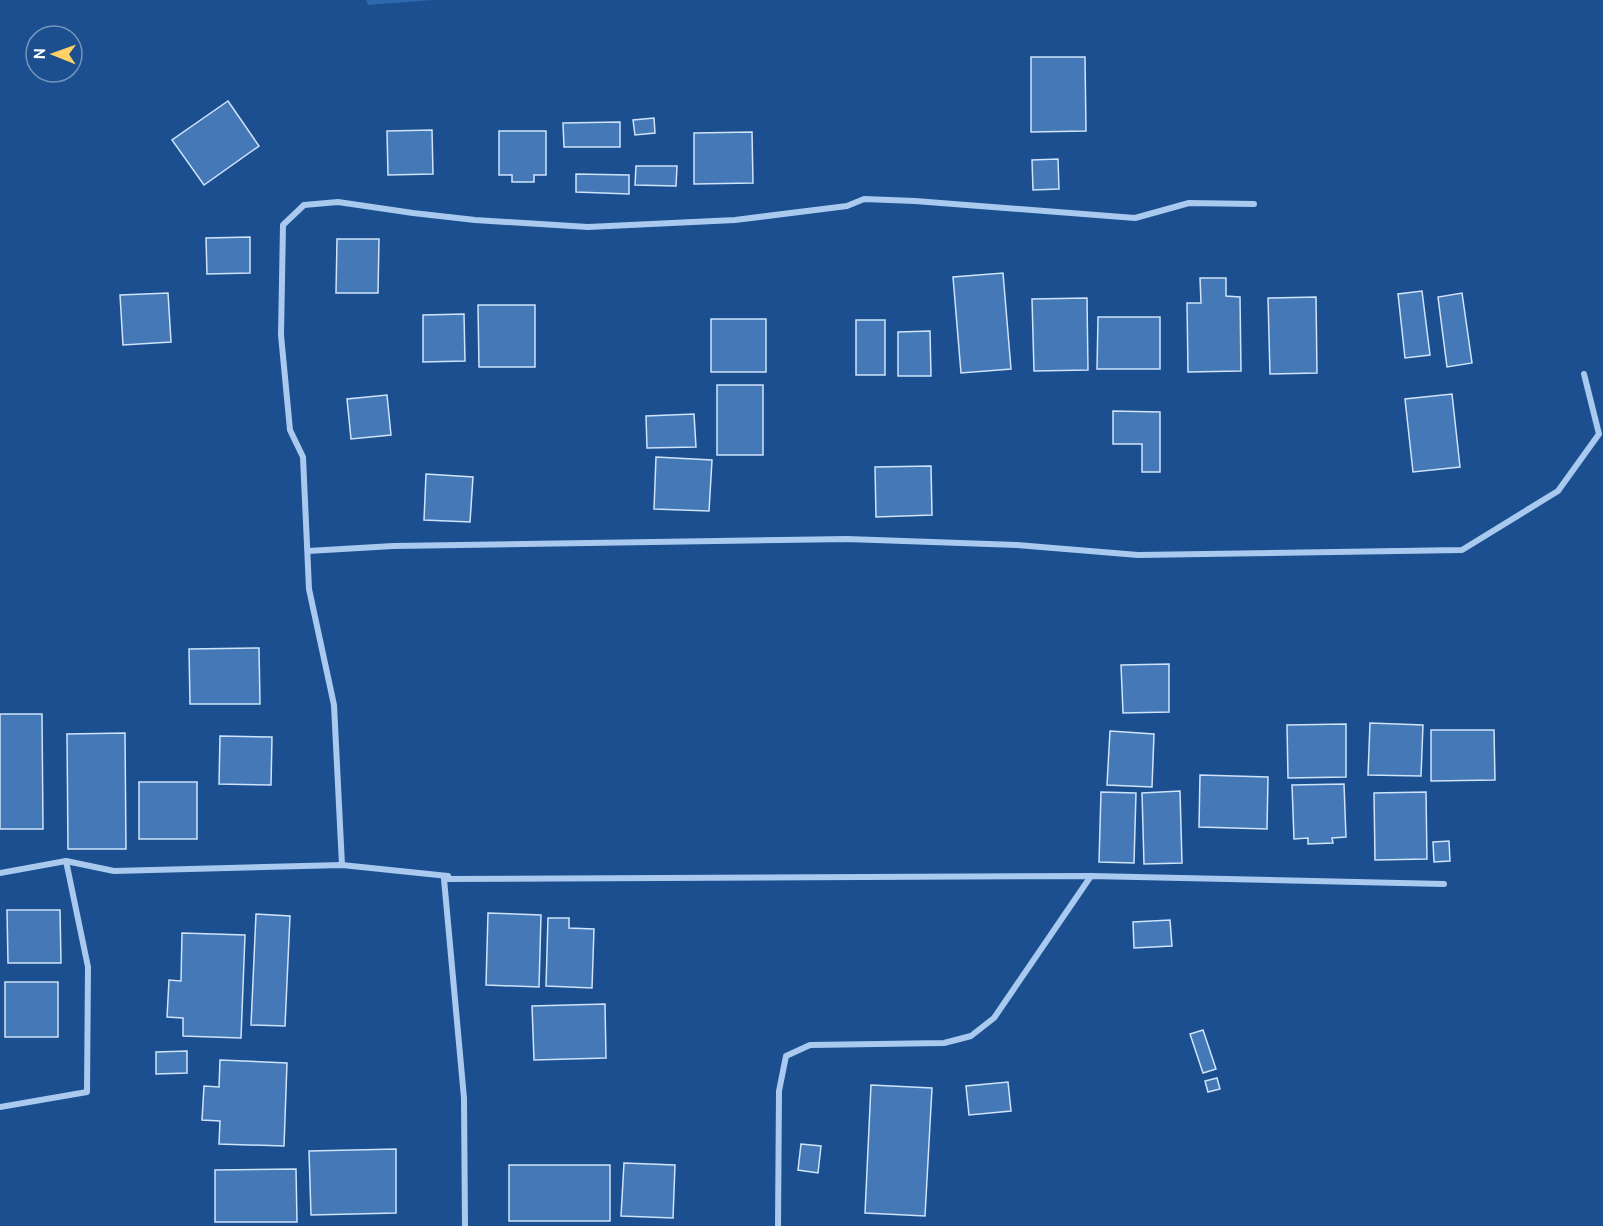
<svg xmlns="http://www.w3.org/2000/svg" width="1603" height="1226" viewBox="0 0 1603 1226" font-family="Cabin,sans-serif">
  <style>
    .green { fill: #2e69ad }
    .building { fill: #4478b7; stroke: #cfe3fa; stroke-width: 1.5 }
    .lines { fill: none; stroke-linecap: round; stroke-linejoin: round }
    .street { stroke: #a9c9ee; stroke-width: 6 }
  </style>
  <rect width="100%" height="100%" fill="#1b4f8f"/>
  <polygon class="green" points="366,0 434,0 368,5"/>
  <g class="building">
    <polygon points="1031,57 1085,57 1086,131 1031,132"/>
    <polygon points="228,101 259,146 204,185 172,140"/>
    <polygon points="654,118 655,133 635,135 633,120"/>
    <polygon points="620,122 620,147 564,147 563,123"/>
    <polygon points="432,130 433,174 388,175 387,131"/>
    <polygon points="499,131 546,131 546,175 534,175 534,182 512,182 512,175 499,175"/>
    <polygon points="752,132 753,183 694,184 694,133"/>
    <polygon points="1058,159 1059,189 1033,190 1032,160"/>
    <polygon points="636,166 677,166 676,186 635,185"/>
    <polygon points="576,174 629,175 629,194 576,192"/>
    <polygon points="250,237 250,273 207,274 206,238"/>
    <polygon points="337,239 379,239 378,293 336,293"/>
    <polygon points="1003,273 1011,369 961,373 953,277"/>
    <polygon points="1200,278 1226,278 1226,296 1240,297 1241,371 1188,372 1187,303 1201,303"/>
    <polygon points="1422,291 1430,355 1405,358 1398,294"/>
    <polygon points="168,293 171,342 123,345 120,295"/>
    <polygon points="1462,293 1472,363 1447,367 1438,297"/>
    <polygon points="1316,297 1317,373 1270,374 1268,298"/>
    <polygon points="1087,298 1088,370 1034,371 1032,299"/>
    <polygon points="478,305 535,305 535,367 479,367"/>
    <polygon points="464,314 465,361 423,362 423,315"/>
    <polygon points="1098,317 1160,317 1160,369 1097,369"/>
    <rect x="711" y="319" width="55" height="53"/>
    <rect x="856" y="320" width="29" height="55"/>
    <polygon points="930,331 931,376 898,376 898,332"/>
    <rect x="717" y="385" width="46" height="70"/>
    <polygon points="1452,394 1460,467 1413,472 1405,399"/>
    <polygon points="387,395 391,435 351,439 347,399"/>
    <polygon points="1113,411 1160,412 1160,472 1142,472 1142,444 1113,444"/>
    <polygon points="694,414 696,447 647,448 646,416"/>
    <polygon points="656,457 712,460 709,511 654,509"/>
    <polygon points="931,466 932,515 876,517 875,467"/>
    <polygon points="426,474 473,477 470,522 424,520"/>
    <polygon points="259,648 260,704 190,704 189,649"/>
    <polygon points="1169,664 1169,712 1123,713 1121,665"/>
    <polygon points="0,714 42,714 43,829 0,829"/>
    <polygon points="1370,723 1423,725 1421,776 1368,775"/>
    <polygon points="1346,724 1346,777 1288,778 1287,725"/>
    <polygon points="1431,730 1494,730 1495,780 1431,781"/>
    <polygon points="1110,731 1154,734 1152,787 1107,785"/>
    <polygon points="125,733 126,849 68,849 67,734"/>
    <polygon points="220,736 272,737 271,785 219,784"/>
    <polygon points="1200,775 1268,777 1267,829 1199,827"/>
    <rect x="139" y="782" width="58" height="57"/>
    <polygon points="1344,784 1346,837 1332,838 1333,843 1308,844 1308,838 1294,839 1292,785"/>
    <polygon points="1180,791 1182,863 1144,864 1142,793"/>
    <polygon points="1101,792 1136,793 1134,863 1099,862"/>
    <polygon points="1426,792 1427,859 1375,860 1374,793"/>
    <polygon points="1449,841 1450,861 1434,862 1433,842"/>
    <polygon points="7,910 60,910 61,963 8,963"/>
    <polygon points="488,913 541,915 539,987 486,985"/>
    <polygon points="256,914 290,916 285,1026 251,1025"/>
    <polygon points="548,918 569,918 569,928 594,929 592,988 546,986"/>
    <polygon points="1170,920 1172,946 1134,948 1133,922"/>
    <polygon points="182,933 245,935 241,1038 183,1036 183,1018 167,1017 169,980 181,981"/>
    <rect x="5" y="982" width="53" height="55"/>
    <polygon points="605,1004 606,1058 534,1060 532,1006"/>
    <polygon points="1203,1030 1216,1069 1203,1073 1190,1034"/>
    <polygon points="187,1051 187,1073 156,1074 156,1052"/>
    <polygon points="220,1060 287,1063 284,1146 219,1144 220,1121 202,1120 204,1086 219,1087"/>
    <polygon points="1217,1078 1220,1089 1208,1092 1205,1081"/>
    <polygon points="1008,1082 1011,1111 969,1115 966,1086"/>
    <polygon points="871,1085 932,1088 925,1216 865,1213"/>
    <polygon points="801,1144 821,1146 818,1173 798,1170"/>
    <polygon points="396,1149 396,1213 311,1215 309,1151"/>
    <polygon points="624,1163 675,1165 673,1218 621,1216"/>
    <rect x="509" y="1165" width="101" height="56"/>
    <polygon points="296,1169 297,1222 215,1222 215,1170"/>
  </g>
  <g class="lines">
    <g class="street">
      <polyline points="308,551 393,546 847,539 1017,545 1138,555 1462,550 1558,491 1599,434 1584,374"/>
      <polyline points="342,865 334,705 309,589 303,457 290,430 281,335 283,225 304,205 338,202 413,213 475,220 588,227 735,220 847,206 864,199 915,201 1135,218 1189,203 1254,204"/>
      <polyline points="0,873 66,861 114,871 342,865 448,876"/>
      <polyline points="0,1107 87,1092 88,967 66,861"/>
      <polyline points="465,1226 464,1098 444,879 1091,876 1444,884"/>
      <polyline points="778,1226 779,1091 786,1056 810,1045 944,1043 971,1036 994,1018 1091,876"/>
    </g>
  </g>
  <g transform="translate(54 54) rotate(271)"><circle r="28" fill="#1b4f8f" stroke="#7695bc" stroke-width="1.5"/>
  <path d="M0-4.5L10 22L0 15L-10 22Z" fill="#ffd166"/>
  <text y="-9" font-size="16" font-weight="bold" text-anchor="middle" fill="#ffffff">N</text>
  </g>
</svg>
